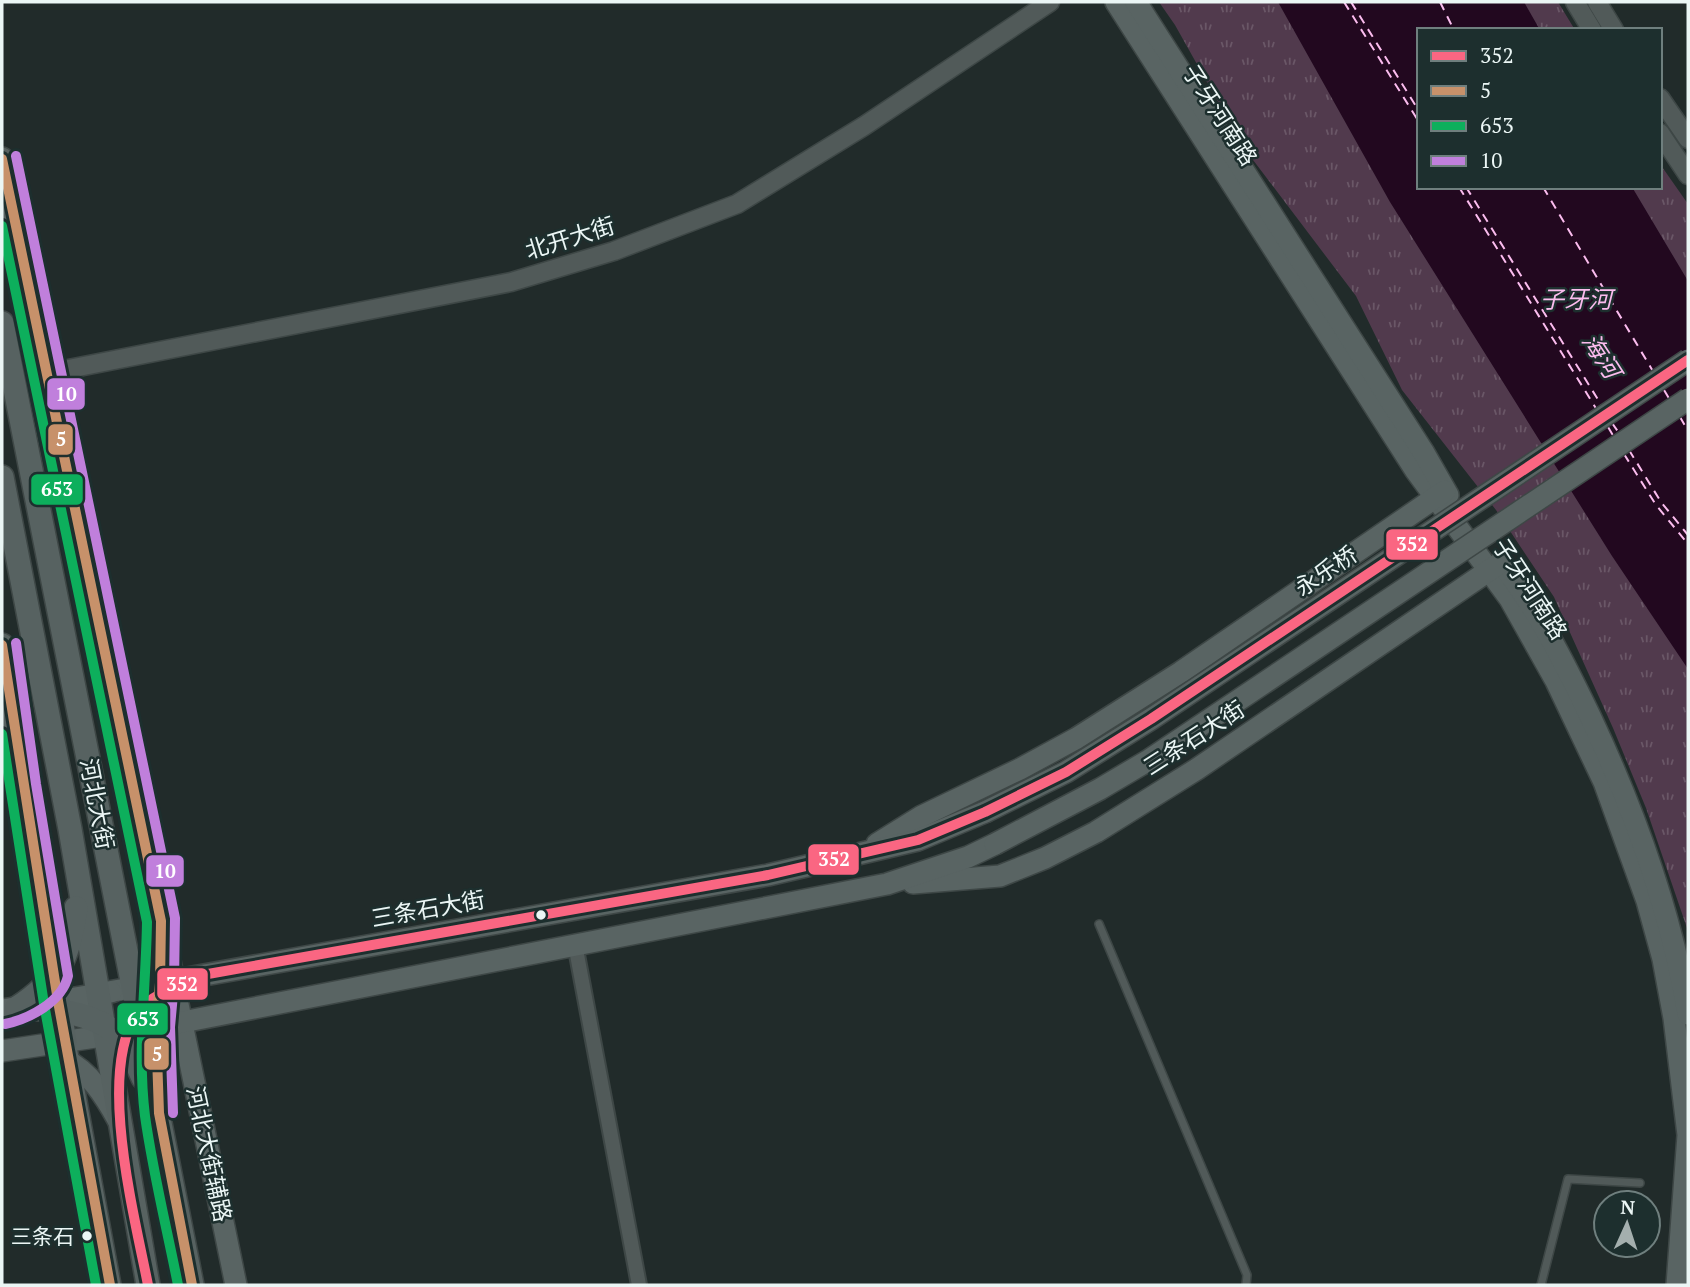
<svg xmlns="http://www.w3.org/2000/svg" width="1690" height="1287" viewBox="0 0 1690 1287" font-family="'PT Serif','Noto Sans SC',serif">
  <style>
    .park { fill: url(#park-tufts) }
    .water { fill: #22081f }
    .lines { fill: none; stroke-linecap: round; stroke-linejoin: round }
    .ferry { stroke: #fbbcee; stroke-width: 2; stroke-dasharray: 9 7; stroke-linecap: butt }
    .service-casing { stroke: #3e4746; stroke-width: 10 }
    .minor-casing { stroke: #3e4746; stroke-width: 18 }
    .tertiary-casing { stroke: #3e4746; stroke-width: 21 }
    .secondary-casing { stroke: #3e4746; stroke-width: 24 }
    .primary-casing { stroke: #3e4746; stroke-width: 26 }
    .service { stroke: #515a59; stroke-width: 7 }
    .minor { stroke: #515a59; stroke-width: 14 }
    .tertiary { stroke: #515a59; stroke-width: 18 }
    .secondary { stroke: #596463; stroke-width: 21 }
    .primary { stroke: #576261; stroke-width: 23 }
    .secondary-bridge-casing { stroke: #3e4746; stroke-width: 24; stroke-linecap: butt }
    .secondary-bridge { stroke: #596463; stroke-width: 21 }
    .bus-1-casing { stroke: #1d2f2e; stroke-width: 16 }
    .bus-2-casing { stroke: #1d2f2e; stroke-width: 16 }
    .bus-3-casing { stroke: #1d2f2e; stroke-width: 16 }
    .bus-4-casing { stroke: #1d2f2e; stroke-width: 16 }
    .bus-1 { stroke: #fa6682; stroke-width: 10 }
    .bus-2 { stroke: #c7916a; stroke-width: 10 }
    .bus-3 { stroke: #0daf5c; stroke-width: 10 }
    .bus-4 { stroke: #c07fdc; stroke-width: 10 }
    .bus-dot { fill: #ebf6f5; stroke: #1d2f2e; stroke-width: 2.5 }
    .labels { text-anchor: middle; stroke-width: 5; stroke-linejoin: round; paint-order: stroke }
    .bus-label { font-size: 21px; fill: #ebf6f5; stroke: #1d2f2e; text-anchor: end }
    .street-label { font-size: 23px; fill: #ebf6f5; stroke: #1d2f2e }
    .water-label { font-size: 24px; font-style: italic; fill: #fbbcee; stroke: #1d2f2e }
    .line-badge { stroke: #1d2f2e; stroke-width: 2.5 }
    .badge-label { font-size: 19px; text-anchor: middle; font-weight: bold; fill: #fff }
  </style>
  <defs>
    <pattern id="park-tufts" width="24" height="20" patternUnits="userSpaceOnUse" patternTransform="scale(1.75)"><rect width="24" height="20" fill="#513a4d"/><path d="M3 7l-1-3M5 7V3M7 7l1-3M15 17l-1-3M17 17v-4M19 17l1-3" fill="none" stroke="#6a5767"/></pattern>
  </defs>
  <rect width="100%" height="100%" fill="#212b2a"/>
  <polygon class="park" points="1159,2 1558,2 1575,30 1419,30 1419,187 1660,187 1660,164 1688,204 1688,931 1646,808 1613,728 1554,597 1496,510 1402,390 1356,296 1244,148 1175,25"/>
  <polygon class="water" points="1278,2 1524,2 1540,30 1419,30 1419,187 1632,187 1688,281 1688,669 1612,556 1390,202"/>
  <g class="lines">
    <g class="ferry">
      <polyline points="1344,2 1419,122"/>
      <polyline points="1351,2 1419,111"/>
      <polyline points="1440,2 1454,30"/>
      <polyline points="1459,187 1597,410"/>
      <polyline points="1466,187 1602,406"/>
      <polyline points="1543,187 1654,373"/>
      <polyline points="1664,390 1670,400"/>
      <polyline points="1680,417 1688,431"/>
      <polyline points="1612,423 1619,433"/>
      <polyline points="1608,427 1614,437"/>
      <polyline points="1629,450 1661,502 1688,535"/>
      <polyline points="1624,454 1656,505 1688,544"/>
    </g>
    <defs>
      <g id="service">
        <polyline points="1099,924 1247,1275 1246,1285"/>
        <polyline points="1541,1285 1568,1179 1640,1183"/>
      </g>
      <polyline id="minor" points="575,944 639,1285"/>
      <g id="tertiary">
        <polyline points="1575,2 1592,30"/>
        <polyline points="1597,2 1614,30"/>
        <polyline points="1660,98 1688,139"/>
        <polyline points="1660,133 1688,175"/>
        <polyline points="48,373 511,282 614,251 737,204 864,126 1050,2"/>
      </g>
      <g id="secondary">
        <polyline points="1116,2 1416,471 1510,599 1556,681 1604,782 1647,901 1663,959 1674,1018 1688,1135 1677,1285"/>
        <polyline points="1136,2 1424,453 1448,495"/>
        <path d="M1502,564C1538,610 1565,664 1590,716C1635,812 1671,910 1688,1014"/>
        <polyline points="877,844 922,816 1020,769 1077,738 1181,672 1445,491"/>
        <polyline points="913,883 1000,876 1045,858 1096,832 1197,769 1500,563"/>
        <polyline points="173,980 236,1285"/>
        <polyline points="97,994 768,875 918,840 985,812"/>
        <polyline points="2,1010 111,992"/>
        <polyline points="65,1042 110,1285"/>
        <polyline points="2,1051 142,1030 887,884 968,857 995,844"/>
        <path d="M64,1059C90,1072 105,1096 118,1120"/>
      </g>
      <g id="primary">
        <polyline points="2,159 173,980"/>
        <polyline points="2,323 192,1285"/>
        <polyline points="2,477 70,829 148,1285"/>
        <polyline points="2,645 22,786 65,1042"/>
        <path d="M17,1008C51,1009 92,1011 118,1035C129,1046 137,1064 143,1078"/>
        <path d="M17,1008C60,980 69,957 76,908"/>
        <polyline points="157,1050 160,959"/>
      </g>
    </defs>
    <use href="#service" class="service-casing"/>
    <use href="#minor" class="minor-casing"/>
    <use href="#tertiary" class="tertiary-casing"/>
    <use href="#secondary" class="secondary-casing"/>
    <use href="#primary" class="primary-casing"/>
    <use href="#service" class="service"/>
    <use href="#minor" class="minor"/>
    <use href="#tertiary" class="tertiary"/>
    <use href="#secondary" class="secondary"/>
    <use href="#primary" class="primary"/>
    <defs>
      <g id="secondary-bridge">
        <polyline points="985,812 1066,772 1151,719 1688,360"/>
        <polyline points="995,844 1100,789 1149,760 1688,399"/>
      </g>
    </defs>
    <use href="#secondary-bridge" class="secondary-bridge-casing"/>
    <use href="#secondary-bridge" class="secondary-bridge"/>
    <defs>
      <path id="bus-1" d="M148,1285C135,1218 96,1070 138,1012C153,992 186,984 208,974L768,875L918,840L985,812L1066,772L1151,719L1688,360"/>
      <g id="bus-2">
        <polyline points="2,159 161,921 160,983 156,1027 159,1113 192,1285"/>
        <polyline points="2,645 58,1001 110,1285"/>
      </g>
      <g id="bus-3">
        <path d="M2,226L147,922C146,986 137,1052 145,1116C153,1173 167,1229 178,1285"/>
        <polyline points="2,734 44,1004 96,1285"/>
      </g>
      <g id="bus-4">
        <polyline points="16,156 175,918 174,983 170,1027 173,1113"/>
        <path d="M5,1024C29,1019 62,1002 68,976L36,784L16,643"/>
      </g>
    </defs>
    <use href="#bus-1" class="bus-1-casing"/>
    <use href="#bus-2" class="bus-2-casing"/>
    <use href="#bus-3" class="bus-3-casing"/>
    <use href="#bus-4" class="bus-4-casing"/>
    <use href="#bus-1" class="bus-1"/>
    <use href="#bus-2" class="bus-2"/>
    <use href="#bus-3" class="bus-3"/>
    <use href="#bus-4" class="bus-4"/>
  </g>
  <g class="bus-dot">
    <circle cx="541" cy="915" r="6"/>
    <circle cx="87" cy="1236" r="6"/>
  </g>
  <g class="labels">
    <g class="bus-label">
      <text x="74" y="1244">三条石</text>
    </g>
    <g class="street-label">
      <text transform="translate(1220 115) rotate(57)" y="8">子牙河南路</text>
      <text transform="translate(570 238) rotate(-17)" y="8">北开大街</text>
      <text transform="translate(1326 571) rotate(-34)" y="8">永乐桥</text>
      <text transform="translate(1530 589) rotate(57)" y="8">子牙河南路</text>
      <text transform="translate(1194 738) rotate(-33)" y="8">三条石大街</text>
      <text transform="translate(97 804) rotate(79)" y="8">河北大街</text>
      <text transform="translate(428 909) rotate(-10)" y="8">三条石大街</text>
      <text transform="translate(209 1154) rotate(78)" y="8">河北大街辅路</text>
    </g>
    <g class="water-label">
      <text x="1576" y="308">子牙河</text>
      <text transform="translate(1601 356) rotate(57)" y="8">海河</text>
    </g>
  </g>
  <g class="line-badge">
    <rect x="46" y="377" width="40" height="34" rx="7" fill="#c07fdc"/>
    <rect x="47" y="423" width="27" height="33" rx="7" fill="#c7916a"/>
    <rect x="30" y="473" width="54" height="33" rx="7" fill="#0daf5c"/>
    <rect x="1385" y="528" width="54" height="33" rx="7" fill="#fa6682"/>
    <rect x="807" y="843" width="53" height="33" rx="7" fill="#fa6682"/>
    <rect x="145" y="854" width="40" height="34" rx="7" fill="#c07fdc"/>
    <rect x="156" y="967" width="53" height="34" rx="7" fill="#fa6682"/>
    <rect x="116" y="1002" width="53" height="34" rx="7" fill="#0daf5c"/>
    <rect x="143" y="1037" width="27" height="34" rx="7" fill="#c7916a"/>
  </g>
  <g class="badge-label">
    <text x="66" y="401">10</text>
    <text x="61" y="446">5</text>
    <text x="57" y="496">653</text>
    <text x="1412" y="551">352</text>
    <text x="834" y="866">352</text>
    <text x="165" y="878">10</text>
    <text x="182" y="991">352</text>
    <text x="143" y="1026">653</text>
    <text x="157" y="1061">5</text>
  </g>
  <rect width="1690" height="1287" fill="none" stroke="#ebf6f5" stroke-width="7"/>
  <rect x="1417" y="28" width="245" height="161" fill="#1d2f2e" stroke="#6f7f7e" stroke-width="2"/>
  <rect x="1431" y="51" width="35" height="10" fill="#fa6682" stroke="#6f7f7e" stroke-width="2"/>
  <text x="1480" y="63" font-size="21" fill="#ebf6f5">352</text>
  <rect x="1431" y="86" width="35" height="10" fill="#c7916a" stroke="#6f7f7e" stroke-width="2"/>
  <text x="1480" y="98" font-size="21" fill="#ebf6f5">5</text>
  <rect x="1431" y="121" width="35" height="10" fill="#0daf5c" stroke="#6f7f7e" stroke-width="2"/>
  <text x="1480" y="133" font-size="21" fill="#ebf6f5">653</text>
  <rect x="1431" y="156" width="35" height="10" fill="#c07fdc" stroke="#6f7f7e" stroke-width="2"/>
  <text x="1480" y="168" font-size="21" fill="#ebf6f5">10</text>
  <g transform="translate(1627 1224) rotate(3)"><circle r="33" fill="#1d2f2e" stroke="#6f7f7e" stroke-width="2"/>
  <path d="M0-5L12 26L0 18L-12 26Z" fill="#a4afae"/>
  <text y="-10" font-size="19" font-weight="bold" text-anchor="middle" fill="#ebf6f5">N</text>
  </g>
</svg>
